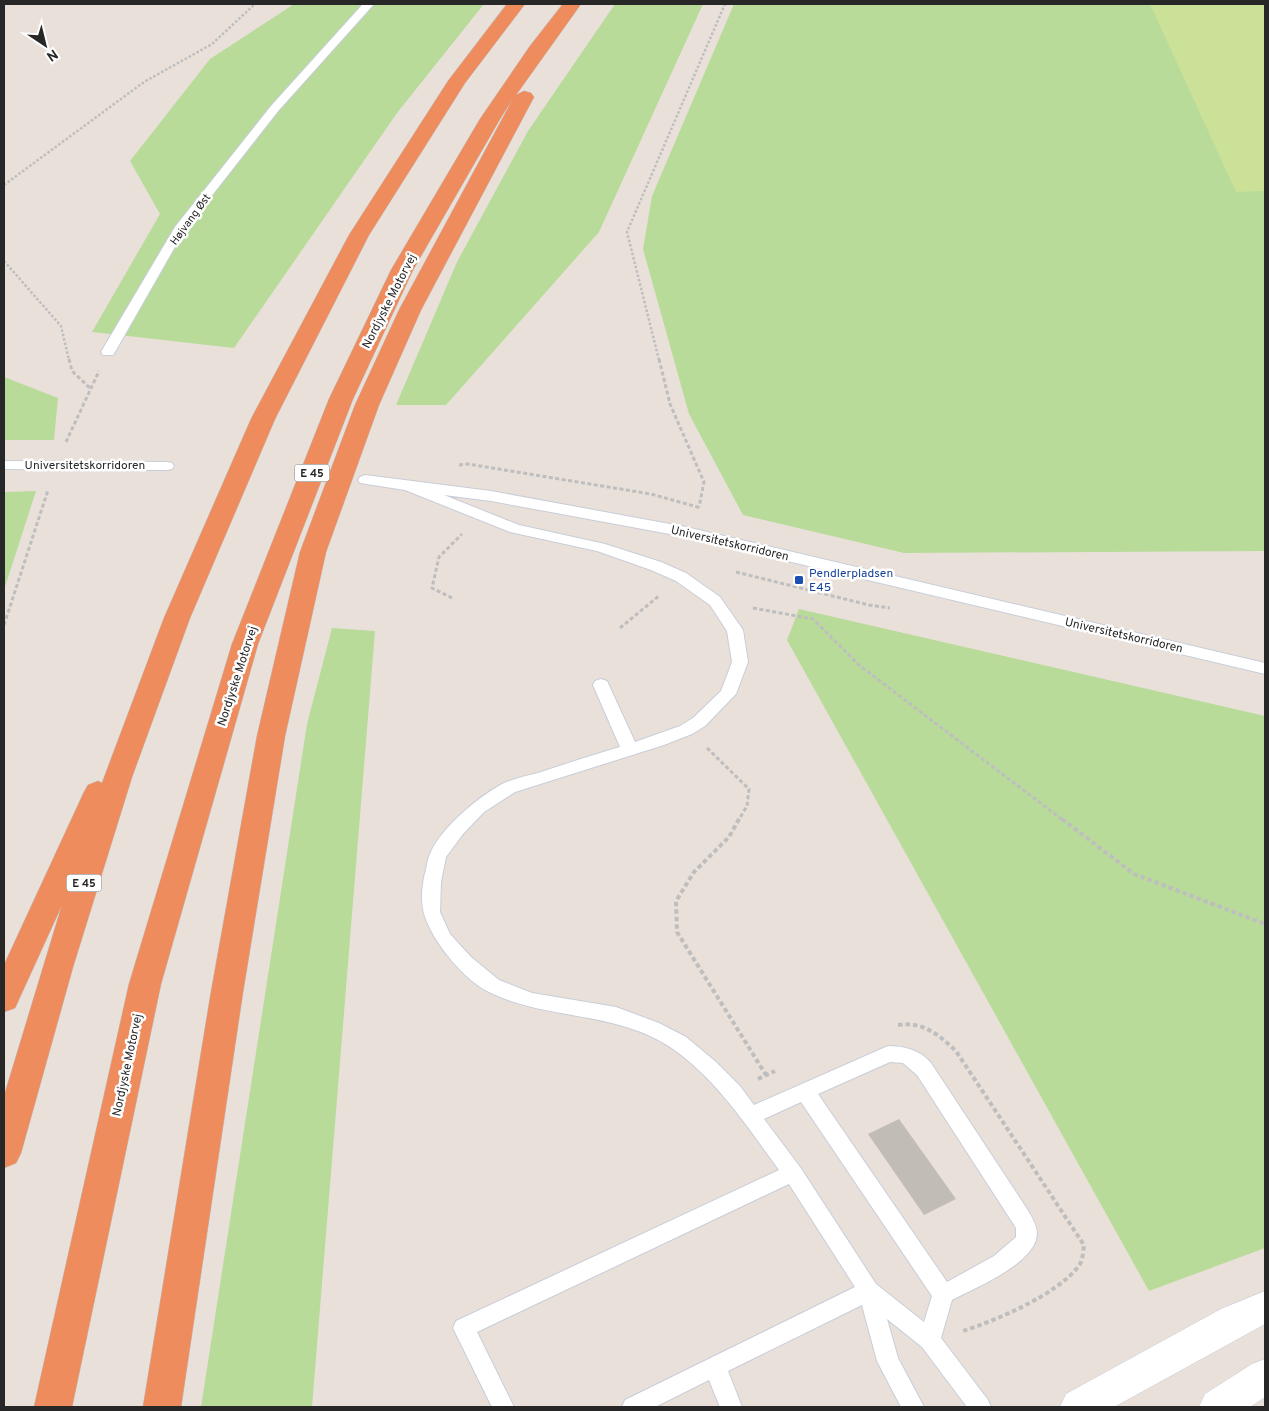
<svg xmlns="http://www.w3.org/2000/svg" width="1269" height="1411" viewBox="0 0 1269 1411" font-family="Overpass,sans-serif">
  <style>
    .green { fill: #b8db9a }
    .pitch { fill: #cae197 }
    .building { fill: #c1bcb5 }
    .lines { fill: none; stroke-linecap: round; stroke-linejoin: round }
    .service-casing { stroke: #c8cdd8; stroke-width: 2 }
    .secondary-casing { stroke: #c8cdd8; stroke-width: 1 }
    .motorway-casing { stroke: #bebebe; stroke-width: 1 }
    .path-far2 { stroke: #bebebe; stroke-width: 2.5; stroke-dasharray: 2.5 2; stroke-linecap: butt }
    .path-far1 { stroke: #bebebe; stroke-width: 3; stroke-dasharray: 4 2.5; stroke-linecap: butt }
    .path { stroke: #bebebe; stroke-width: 4; stroke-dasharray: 4.5 3; stroke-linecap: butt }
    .service { fill: #fff; fill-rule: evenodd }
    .secondary { fill: #fff; fill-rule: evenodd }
    .motorway { fill: #ef8c5e; fill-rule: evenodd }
    .transit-dot { fill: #1a4fb4; stroke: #fff; stroke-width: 2 }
    .labels { text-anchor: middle; stroke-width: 5; stroke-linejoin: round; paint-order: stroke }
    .far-street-label { font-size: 11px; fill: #272727; stroke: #fff }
    .shield { fill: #fff; stroke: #686868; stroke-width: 1 }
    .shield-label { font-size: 11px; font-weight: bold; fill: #272727 }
    .street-label { font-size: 12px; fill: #272727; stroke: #fff }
    .transit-label { font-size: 12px; fill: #164399; stroke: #fff; text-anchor: start }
  </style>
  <rect width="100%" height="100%" fill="#e9e0da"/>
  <g class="green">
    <polygon points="294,4 484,4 397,113 234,348 92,332 160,214 130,161 210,59"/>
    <polygon points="615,4 703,4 599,232 446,405 396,405 457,262 528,131"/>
    <polygon points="734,4 1265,4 1265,551 904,553 743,515 689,414 643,249 652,196"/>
    <polygon points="4,377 58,398 54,440 4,440"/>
    <polygon points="36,491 4,590 4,492"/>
    <polygon points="799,609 1265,716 1265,1248 1149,1291 787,640"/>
    <polygon points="332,628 375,631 312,1407 201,1407 307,724"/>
  </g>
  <polygon class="pitch" points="1150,4 1265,4 1265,191 1236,192"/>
  <polygon class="building" points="899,1119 956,1199 924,1215 868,1134"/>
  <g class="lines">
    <defs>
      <g id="service">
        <polygon points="363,4 374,4 279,110 184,231 115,352 113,355 103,355 101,352 175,227 271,106"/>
        <polygon points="4,461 167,462 172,463 174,466 172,469 167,470 4,469"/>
        <path d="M365,475L491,491L686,527L1265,663V674L686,537L491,501L444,495L519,525L605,544L661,562L686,573L720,597L743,630L748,662L736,694L705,726L692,734L664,745L515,792L484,812L463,834L446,857L441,882L440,912L450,934L471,957L499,980L532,993L616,1007L659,1023L686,1037L716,1062L740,1086L754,1105L888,1046C905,1046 920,1050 931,1063L1027,1209C1031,1216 1037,1225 1037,1234C1036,1263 975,1288 952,1300L941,1338L988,1400L991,1407H967L922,1347L887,1319L898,1358L924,1407H901L877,1361L862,1305L728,1371L742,1407H720L709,1380L655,1407H622L625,1400L855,1287L789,1184L477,1332L514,1407H492L453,1328L456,1321L779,1170C747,1126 717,1080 673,1049C617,1010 546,1021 487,991C465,980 437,946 428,924C420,908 421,890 425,873C427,867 427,860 430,854C440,829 478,797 502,784C512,779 526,776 538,773C565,764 593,755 620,747L593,685L595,681L601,679L607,681L635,742L680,726L693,718L721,691L732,662L727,631L710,605L676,581L651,570L597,551L510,532L405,490L360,483L358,480L360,477ZM890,1062L903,1063L917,1075L1016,1228V1237L994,1256L947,1282L818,1094ZM801,1102L932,1296L924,1322L876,1284L800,1167L764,1119Z"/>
      </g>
      <g id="secondary">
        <polygon points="1265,1291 1265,1324 1114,1407 1060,1407 1066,1394 1221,1309"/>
        <polygon points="1265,1359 1265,1397 1250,1407 1199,1407 1205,1394 1252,1364"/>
      </g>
      <g id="motorway">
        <polygon points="507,4 525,4 465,83 369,235 275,419 190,618 132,777 73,967 21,1153 16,1163 4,1168 4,1096 62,905 15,1008 4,1012 4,965 84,792 88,785 98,781 102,783 164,618 251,419 349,235 448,81"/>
        <polygon points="563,4 581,4 516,95 524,91 531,93 534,97 421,310 379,405 326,552 285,736 243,992 181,1407 143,1407 211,992 257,736 300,552 355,405 399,310 514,97 500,119 413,270 353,399 258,644 161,984 72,1407 34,1407 129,984 232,644 329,399 391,270 480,119 530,46"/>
      </g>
    </defs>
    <use href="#service" class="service-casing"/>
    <use href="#secondary" class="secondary-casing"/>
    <use href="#motorway" class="motorway-casing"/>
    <g class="path-far2">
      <polyline points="4,185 144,82 212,44 255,4"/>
      <polyline points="4,261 61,326 69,360"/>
      <polyline points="659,360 627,232 725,4"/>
    </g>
    <g class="path-far1">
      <polyline points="69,359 72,371 91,389"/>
      <polyline points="659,359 670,404 704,482 699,507"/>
      <polyline points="66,442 99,371"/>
      <polyline points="459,465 468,464 651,494 701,508"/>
      <polyline points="736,572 869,605 890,608"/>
      <polyline points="452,598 432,588 439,557 462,534"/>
      <polyline points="753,608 813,619 859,665 1064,821"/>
      <polyline points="4,625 48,490"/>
      <polyline points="620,628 660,595"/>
      <polyline points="707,748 749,789 747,806 738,821"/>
    </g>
    <g class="path">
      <polyline points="739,819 729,837 694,872 676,901 677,932 766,1075"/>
      <polyline points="1062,819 1134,874 1265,924"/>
      <path d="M898,1025C923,1021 939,1035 956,1051L1084,1245C1083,1252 1083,1261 1078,1267C1056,1295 997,1320 963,1331"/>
      <polyline points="758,1079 775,1071"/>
    </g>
    <use href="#service" class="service"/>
    <use href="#secondary" class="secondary"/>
    <use href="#motorway" class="motorway"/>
  </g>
  <rect class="transit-dot" x="794" y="575" width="10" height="10" rx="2.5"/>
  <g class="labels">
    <g class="far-street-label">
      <text transform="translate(190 219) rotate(-54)" y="4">Højvang Øst</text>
    </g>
    <g class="shield">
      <rect x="294.5" y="464.5" width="35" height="17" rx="4"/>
      <rect x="66.5" y="874.5" width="35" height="17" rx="4"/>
    </g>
    <g class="shield-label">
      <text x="312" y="477">E 45</text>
      <text x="84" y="887">E 45</text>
    </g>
    <g class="street-label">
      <text transform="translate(389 301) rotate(-63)" y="4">Nordjyske Motorvej</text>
      <text x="85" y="469">Universitetskorridoren</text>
      <text transform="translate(730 543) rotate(13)" y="4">Universitetskorridoren</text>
      <text transform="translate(1124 635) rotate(13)" y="4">Universitetskorridoren</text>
      <text transform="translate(237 676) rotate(-72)" y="4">Nordjyske Motorvej</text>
      <text transform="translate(127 1065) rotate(-78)" y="4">Nordjyske Motorvej</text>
    </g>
    <g class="transit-label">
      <text x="809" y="577">Pendlerpladsen<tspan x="809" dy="14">E45</tspan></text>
    </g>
  </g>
  <rect width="1269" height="1411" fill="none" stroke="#272727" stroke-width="10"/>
  <g transform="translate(45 45) rotate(145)" stroke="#ffffff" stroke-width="4" paint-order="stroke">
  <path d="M0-4L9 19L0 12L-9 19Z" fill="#272727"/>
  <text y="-8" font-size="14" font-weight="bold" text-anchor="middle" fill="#272727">N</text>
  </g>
</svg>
